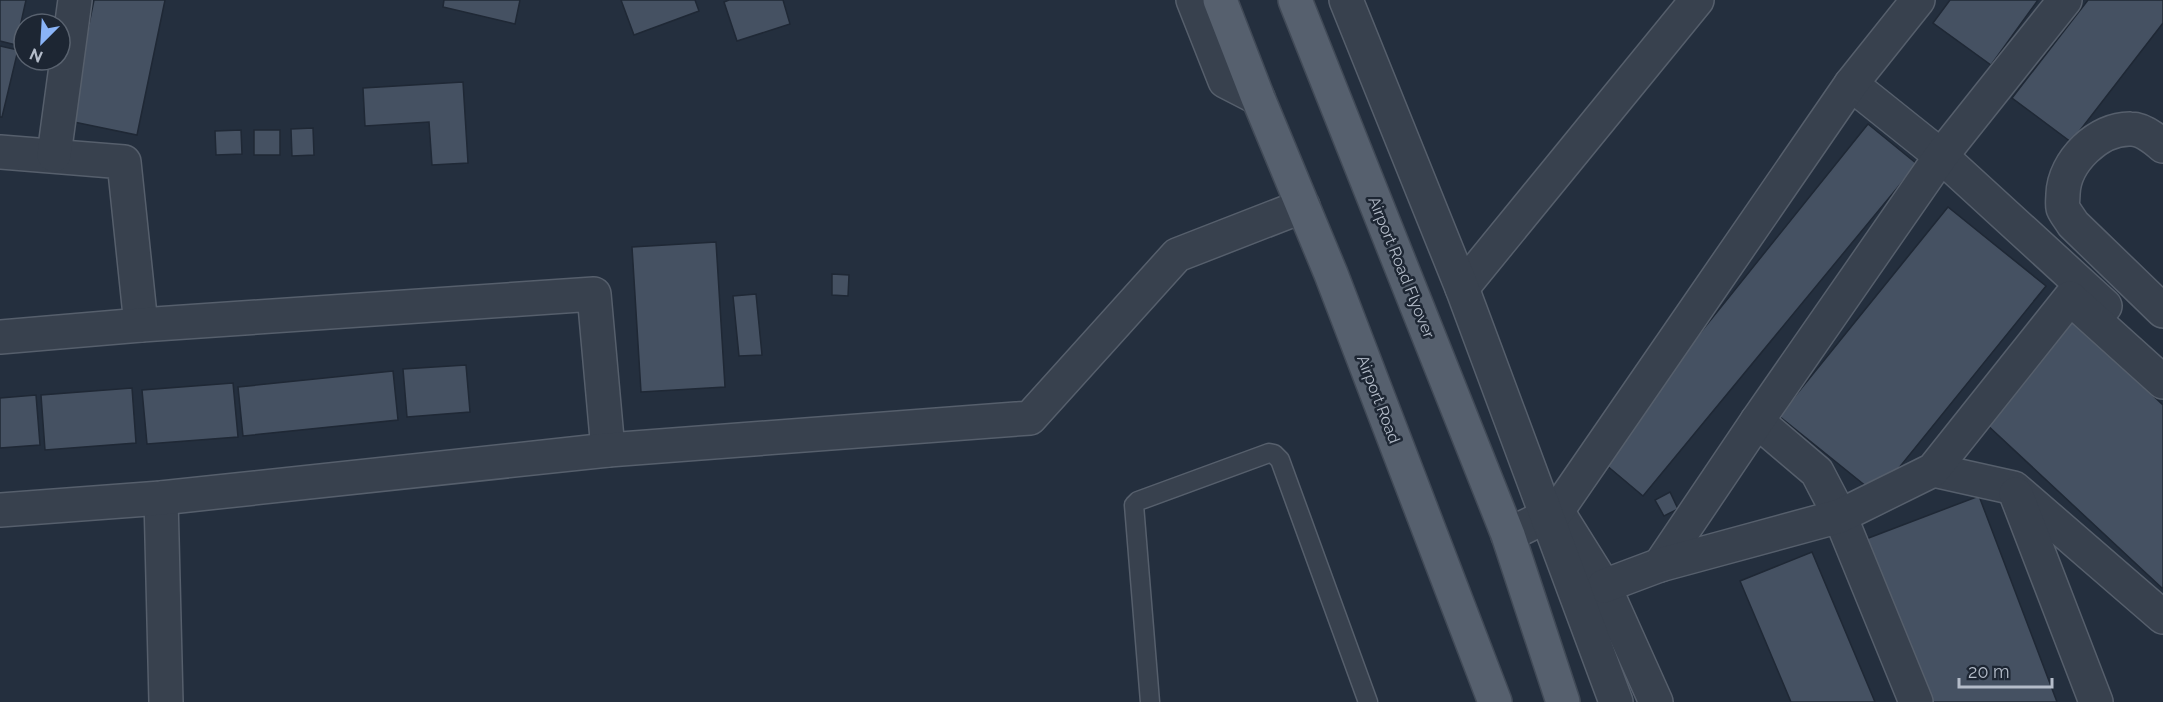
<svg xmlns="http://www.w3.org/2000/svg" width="2163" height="702" viewBox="0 0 2163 702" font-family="Raleway,sans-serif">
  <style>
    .building { fill: #455162; stroke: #1f2835; stroke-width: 1.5 }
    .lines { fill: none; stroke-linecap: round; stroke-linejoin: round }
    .service-casing { stroke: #565f6c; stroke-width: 21 }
    .minor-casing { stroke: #565f6c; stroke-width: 36 }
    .tertiary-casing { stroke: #565f6c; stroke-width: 36 }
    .primary-casing { stroke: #414a57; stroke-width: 36 }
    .service { stroke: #38414e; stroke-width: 18 }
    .minor { stroke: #38414e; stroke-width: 33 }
    .tertiary { stroke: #38414e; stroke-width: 33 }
    .primary { stroke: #56606e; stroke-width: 33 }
    .labels { text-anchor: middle; stroke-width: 5; stroke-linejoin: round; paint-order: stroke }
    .street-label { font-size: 16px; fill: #b4bcc9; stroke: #1d2633 }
  </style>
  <rect width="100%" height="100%" fill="#242f3e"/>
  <g class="building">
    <polygon points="0,0 26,0 16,45 0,41"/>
    <polygon points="94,0 165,0 137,135 69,121"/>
    <polygon points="444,0 520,0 515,24 443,7"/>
    <polygon points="621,0 695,0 699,11 634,35"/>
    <polygon points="729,0 783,0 790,24 737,41 724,2"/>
    <polygon points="1950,0 2038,0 1991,65 1933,23"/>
    <polygon points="2088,0 2163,0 2163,23 2071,142 2012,98"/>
    <polygon points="0,46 18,50 2,117 0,117"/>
    <polygon points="463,82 468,163 432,165 429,122 365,126 363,88"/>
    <polygon points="1868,124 1917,164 1643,496 1599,459"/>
    <polygon points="313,128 314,155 292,156 291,129"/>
    <polygon points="241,130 242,154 216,155 215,131"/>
    <rect x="254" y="130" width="26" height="25"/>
    <polygon points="1948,207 2046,286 1877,495 1779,416"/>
    <polygon points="716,242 725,387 641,392 632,247"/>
    <polygon points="832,274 849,275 848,296 832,295"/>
    <polygon points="756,294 762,355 739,356 733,296"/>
    <polygon points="2073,321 2163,405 2163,589 1984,422"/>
    <polygon points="466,365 470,412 407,417 403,369"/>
    <polygon points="393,371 398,420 243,436 238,387"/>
    <polygon points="233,383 238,437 147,444 142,390"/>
    <polygon points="132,388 136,443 45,450 41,395"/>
    <polygon points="36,395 40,445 0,448 0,398"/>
    <polygon points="1670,492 1678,509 1664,516 1655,500"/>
    <polygon points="1979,496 2057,702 1928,702 1866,539"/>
    <polygon points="1812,552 1875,702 1791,702 1740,581"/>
  </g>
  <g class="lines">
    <defs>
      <polyline id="service" points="1150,702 1134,505 1138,501 1269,453 1274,454 1280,460 1368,702"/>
      <g id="minor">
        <polyline points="1851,84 1941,156 2105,306"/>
        <path d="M2163,146C2155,139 2142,129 2131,129C2098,128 2064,162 2063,194C2063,198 2062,204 2063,208C2065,213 2070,219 2073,224L2163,311"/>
        <polyline points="0,152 124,162 141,325"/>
        <polyline points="54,155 75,0"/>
        <polyline points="1462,288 1697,0"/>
        <polyline points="0,337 141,325 594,294 608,450"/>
        <polyline points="1757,421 1817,472 1840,516 1916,702"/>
        <polyline points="1933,470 2014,488 2163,617"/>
        <polyline points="2016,494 2096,702"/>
        <polyline points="161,498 166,702"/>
        <polyline points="0,510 161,498 608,450 1030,418 1177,255 1303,206"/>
        <polyline points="1557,511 1604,586 1656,702"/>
        <polyline points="1508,535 1557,511 1851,84 1918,0"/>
        <polyline points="1660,565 1757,421 1941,156 2065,0"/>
        <polyline points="1604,586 1660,565 1840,516 1933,470 2070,298 2163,382"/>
      </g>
      <g id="tertiary">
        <polyline points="1193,0 1225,81 1258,98"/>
        <polyline points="1346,0 1462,288 1616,702"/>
      </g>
      <g id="primary">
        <polyline points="1220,0 1258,98 1331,274 1495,702"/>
        <polyline points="1295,0 1508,535 1563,702"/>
      </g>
    </defs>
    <use href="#service" class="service-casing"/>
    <use href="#minor" class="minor-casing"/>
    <use href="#tertiary" class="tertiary-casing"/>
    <use href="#primary" class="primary-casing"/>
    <use href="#service" class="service"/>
    <use href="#minor" class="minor"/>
    <use href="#tertiary" class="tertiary"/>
    <use href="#primary" class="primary"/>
  </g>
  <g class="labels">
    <g class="street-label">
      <text transform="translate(1402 267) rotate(68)" y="6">Airport Road Flyover</text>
      <text transform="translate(1379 399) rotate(69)" y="6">Airport Road</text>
    </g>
  </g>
  <g transform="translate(42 42) rotate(204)"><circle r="28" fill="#1d2633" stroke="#59626f" stroke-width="1.5"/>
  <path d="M0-4.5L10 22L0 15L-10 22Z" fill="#8ab4f8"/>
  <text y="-9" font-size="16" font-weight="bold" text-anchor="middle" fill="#b4bcc9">N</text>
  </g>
  <path d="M1959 678v9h93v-9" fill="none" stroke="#b4bcc9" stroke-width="3"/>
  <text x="1968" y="678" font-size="18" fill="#b4bcc9" stroke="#1d2633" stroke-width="4.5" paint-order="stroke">20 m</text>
</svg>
